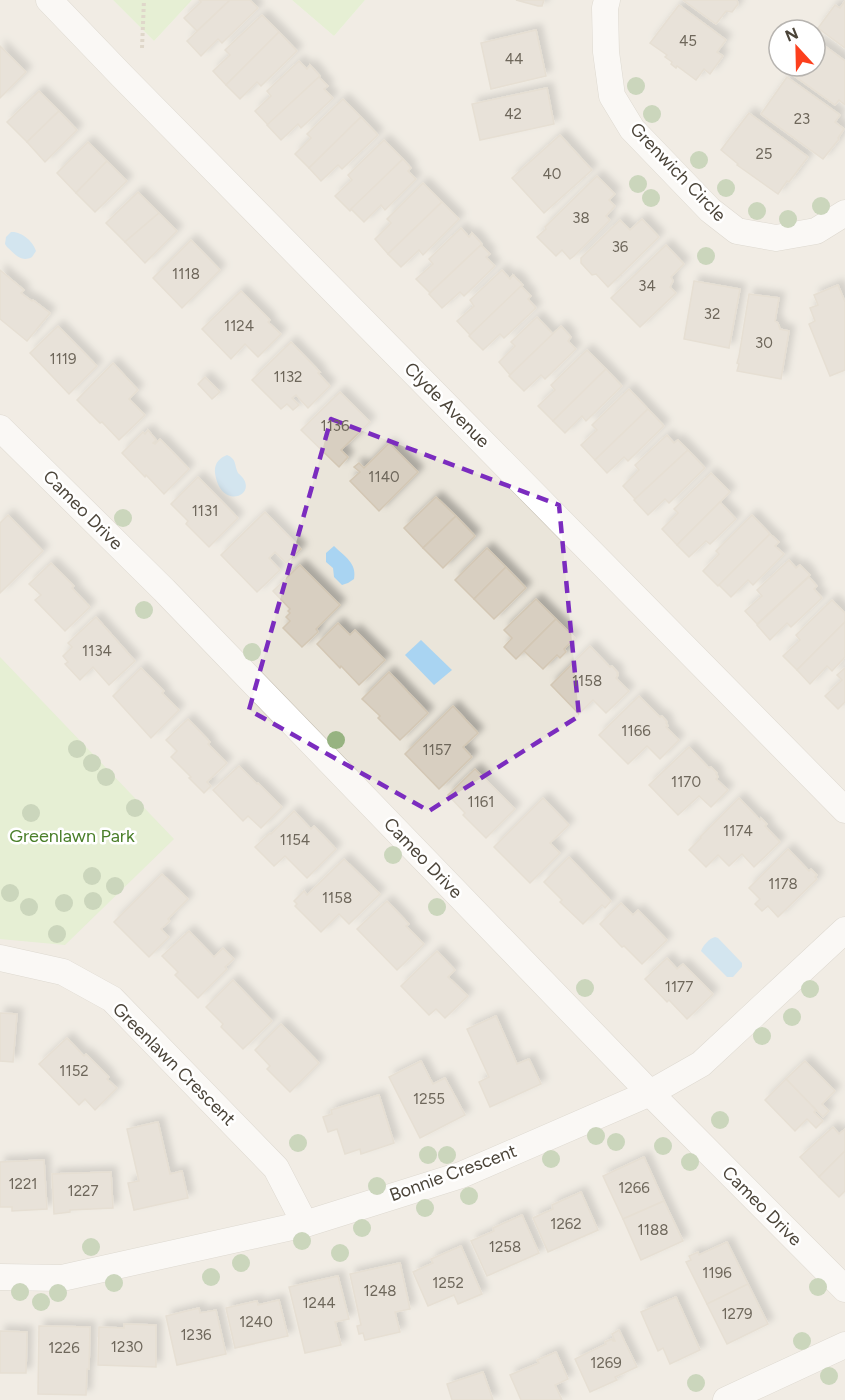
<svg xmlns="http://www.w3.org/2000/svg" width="845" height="1400" viewBox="0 0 845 1400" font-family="Figtree,sans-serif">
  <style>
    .residential { fill: #eae5da; fill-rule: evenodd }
    .green { fill: #d2eab5 }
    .water { fill: #a9d4f2 }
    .building { fill: #d8cfc1; stroke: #d3c7b4; stroke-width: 1.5; filter: url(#shadow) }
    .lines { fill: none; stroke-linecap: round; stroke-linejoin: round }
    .street-casing { stroke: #c2bbae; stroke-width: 27 }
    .path { stroke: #c4b79f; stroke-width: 4; stroke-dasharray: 3 3; stroke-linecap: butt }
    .street { stroke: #fff; stroke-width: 26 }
    .tree { fill: #97b381 }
    .marked { fill: none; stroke: #7b2cbf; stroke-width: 4.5; stroke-dasharray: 12 8; stroke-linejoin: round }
    .labels { text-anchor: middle; stroke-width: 5; stroke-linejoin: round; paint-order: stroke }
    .number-label { font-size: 15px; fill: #6e675b }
    .street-label { font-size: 18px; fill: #4b4439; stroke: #fff }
    .park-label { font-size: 18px; fill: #4a7f2a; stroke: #fff }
  </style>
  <defs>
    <filter id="shadow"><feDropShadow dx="5.5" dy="-5.5" stdDeviation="3" flood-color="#0004"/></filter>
  </defs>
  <rect width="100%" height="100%" fill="#f6f3ec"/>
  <path class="residential" d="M0,0H113L154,41L192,0H292L334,36L365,0H845V1400H0ZM779,30H815V66H779Z"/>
  <g class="green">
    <polygon points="113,0 192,0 154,41"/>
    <polygon points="292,0 365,0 334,36"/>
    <polygon points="0,657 174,839 65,945 0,939"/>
  </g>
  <g class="water">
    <path d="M11,232C21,231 33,241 36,251L32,257C21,263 15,254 7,247L5,244L6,237Z"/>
    <path d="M227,455C237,459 234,465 238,473C263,493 221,514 215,473C214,464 219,458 227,455Z"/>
    <path d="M334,546C345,557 357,563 354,579L348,583L342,585L334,577L333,568L326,562V553Z"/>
    <polygon points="421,640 452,670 434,685 405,655"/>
    <path d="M715,937L718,938L742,963V967L733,977H727L701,951C703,945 710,938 715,937Z"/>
  </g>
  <g class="building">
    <polygon points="199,0 230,0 197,31 184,18 201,2"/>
    <polygon points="230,0 250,0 258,8 222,43 218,39 201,56 187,41"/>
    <polygon points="516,0 544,0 542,6 538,6"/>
    <polygon points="683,0 737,0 738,4 732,12 726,11 716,24"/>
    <polygon points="845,1 845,48 818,28 835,5 840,8"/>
    <polygon points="679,5 726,40 717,52 723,56 710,74 704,69 696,80 677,66 676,68 671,64 672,62 665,57 667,55 650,43"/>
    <polygon points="262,15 279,32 226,85 213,71 230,55 225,50"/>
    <polygon points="536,30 546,76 491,89 481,43"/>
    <polygon points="279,32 297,51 261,86 257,82 240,99 226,85"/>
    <polygon points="818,41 845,61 845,105 839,100 835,105 789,72 793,66 815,66 815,45"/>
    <polygon points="0,46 26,72 0,98"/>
    <polygon points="299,61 307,69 310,65 320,76 268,125 255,111 271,96 267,91"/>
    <polygon points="319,77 328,86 324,89 333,98 301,128 298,124 281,140 267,125"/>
    <polygon points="787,77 840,115 835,122 844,129 838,138 839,139 823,159 761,114"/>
    <polygon points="547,88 554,124 480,140 472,104"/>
    <polygon points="39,91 59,111 27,142 7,122"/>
    <polygon points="343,99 361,117 309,168 295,154 311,138 307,134"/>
    <polygon points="59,111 77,130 45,162 27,142"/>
    <polygon points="749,113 808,157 789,182 787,181 778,194 737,165 738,164 721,150"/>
    <polygon points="361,117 378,135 342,169 338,165 321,181 309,168"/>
    <polygon points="560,135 592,170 544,213 512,178"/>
    <polygon points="384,140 403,159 350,211 335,196 352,180 348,175"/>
    <polygon points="88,142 107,161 76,193 57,173"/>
    <polygon points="403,159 411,168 408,171 416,179 385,210 381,205 364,222 351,209"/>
    <polygon points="107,161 127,181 95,212 76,193"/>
    <polygon points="597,176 615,194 609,200 615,206 606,216 610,220 574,256 570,259 562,250 556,256 537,237 546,229 545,227"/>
    <polygon points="423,183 442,202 388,254 375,239 391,223 387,219"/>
    <polygon points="138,192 159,213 125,242 106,223"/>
    <polygon points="442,202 459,219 423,255 419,250 401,267 388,254"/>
    <polygon points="159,213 177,231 145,263 125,242"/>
    <polygon points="642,219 659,237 608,287 596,274 592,275 581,263 581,258 620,220 630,230"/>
    <polygon points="461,228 469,237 472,233 482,244 430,293 416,279 433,264 429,259"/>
    <polygon points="191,240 220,270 182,308 153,278"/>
    <polygon points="481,245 490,254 486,257 495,266 464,296 460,292 442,308 429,294"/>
    <polygon points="666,245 684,264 671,277 673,281 670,287 676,293 640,327 611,298"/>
    <polygon points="0,270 24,290 21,293 32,301 33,300 50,313 27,341 0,319"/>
    <polygon points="502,270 510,279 513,275 523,285 470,335 457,321 474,306 470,300"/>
    <polygon points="694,281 740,289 729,348 684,339"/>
    <polygon points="838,285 845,302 845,370 830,376 809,324 815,321 810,308 818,305 814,295"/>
    <polygon points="521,286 531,296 528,299 536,308 504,338 500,334 483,350 469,336"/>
    <polygon points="241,291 270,320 268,322 281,334 258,357 245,344 231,359 202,329"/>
    <polygon points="749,294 779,298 775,321 778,323 780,329 789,331 781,379 737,371 739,364 737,363 739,356"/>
    <polygon points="537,317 553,334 510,375 499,362 515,346 511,342"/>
    <polygon points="58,326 97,366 69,394 30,353"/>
    <polygon points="561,326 571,337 568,341 576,349 545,379 541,375 524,391 509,376"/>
    <polygon points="291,342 320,372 318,373 330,386 308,408 296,395 292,398 299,405 293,410 287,404 281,409 252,380"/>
    <polygon points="587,350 606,369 553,421 538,406 555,390 551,385"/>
    <polygon points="113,363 138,390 129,399 145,415 119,440 102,422 100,423 77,400"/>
    <polygon points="606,369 622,386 586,421 582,416 565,433 553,421"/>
    <polygon points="205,377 220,392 212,399 198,384"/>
    <polygon points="629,389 648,409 595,460 581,445 597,430 592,425"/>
    <polygon points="340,392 370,422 341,450 348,457 339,467 301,430"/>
    <polygon points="648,409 664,426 628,461 624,457 607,473 595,460"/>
    <polygon points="148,430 156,440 153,443 155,444 160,439 189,469 164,494 146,475 145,477 122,453 143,432 145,434"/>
    <polygon points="667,435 674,443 678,440 688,450 635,499 623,486 639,470 635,465"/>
    <polygon points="389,443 418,472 379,511 350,481 360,472 354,467 359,463 364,468"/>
    <polygon points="688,450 705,468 669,503 665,499 648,515 634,500"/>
    <polygon points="711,473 730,492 677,545 662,529 678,513 674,509"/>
    <polygon points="198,477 238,518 209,547 186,524 188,521 171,504"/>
    <polygon points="436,497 456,516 423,548 404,528"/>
    <polygon points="720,502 736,519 710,544 706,541 689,557 677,545"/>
    <polygon points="265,512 301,549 286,563 275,552 269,558 280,570 257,592 221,555"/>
    <polygon points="8,515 43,551 0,593 0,523"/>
    <polygon points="752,515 770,534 718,586 703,571 719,554 716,551"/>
    <polygon points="456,516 475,536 443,568 423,548"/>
    <polygon points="770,534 779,542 775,546 784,554 753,585 748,580 731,597 719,585"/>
    <polygon points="487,548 506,567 474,599 455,580"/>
    <polygon points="789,560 796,568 800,565 810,575 757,624 745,611 762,596 757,590"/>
    <polygon points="51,563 74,586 72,588 90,607 65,631 35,600 41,595 29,584"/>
    <polygon points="300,565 340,605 316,629 318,632 302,647 283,628 290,621 286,617 290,613 288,611 290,609 273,591"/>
    <polygon points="506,567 526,588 494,619 474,599"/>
    <polygon points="809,577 817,586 814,589 822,598 791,627 787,623 770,640 757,625"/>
    <polygon points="536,599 556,619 516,659 504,647 512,638 504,630"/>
    <polygon points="832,600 845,613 845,622 797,670 783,656 800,640 796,635"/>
    <polygon points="96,617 135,661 109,685 93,667 80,680 65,664 68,662 63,656 72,647 68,643"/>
    <polygon points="556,619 575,638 564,649 566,652 560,658 557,655 543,669 524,651"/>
    <polygon points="845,622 845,657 832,671 827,666 810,684 797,670"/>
    <polygon points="338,623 350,635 355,630 385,660 359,685 341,666 340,668 317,644"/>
    <polygon points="590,646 610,667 612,666 618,673 617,674 618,675 616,678 629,691 606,713 593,700 579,714 551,685"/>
    <polygon points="141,668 164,691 162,693 179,710 151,738 113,696"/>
    <polygon points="845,668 845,702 838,709 825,696 842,680 837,675"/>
    <polygon points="389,672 428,713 400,740 378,718 380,716 362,699"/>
    <polygon points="639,696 660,717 662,716 667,722 666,723 668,726 666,727 679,740 660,759 647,746 628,764 599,735"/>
    <polygon points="453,706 478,733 463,747 472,757 439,789 405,754"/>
    <polygon points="188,719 210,742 208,744 227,763 207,782 211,786 204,793 189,778 191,777 171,757 177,751 166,740"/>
    <polygon points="689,747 709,768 711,767 717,773 716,774 718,777 716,779 728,790 711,807 699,796 678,815 649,785"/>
    <polygon points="239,766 257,784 258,783 282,807 261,828 248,816 243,821 213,790"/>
    <polygon points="475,769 515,809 486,838 463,815 465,813 448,795"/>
    <polygon points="543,798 569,825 550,843 560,853 530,883 494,847"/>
    <polygon points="739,798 760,820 761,818 767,824 765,826 780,842 754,867 742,854 729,866 718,855 706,867 689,850 701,838 700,837"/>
    <polygon points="294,811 311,829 314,826 336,849 307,878 285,856 274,866 255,847 270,833 271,834"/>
    <polygon points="788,849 809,871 811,869 817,875 815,877 817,879 778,917 768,906 762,911 755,904 760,899 749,888"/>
    <polygon points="569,857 611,901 605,908 602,905 583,924 560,902 562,900 544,882"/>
    <polygon points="344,859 380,894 349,924 339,914 321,932 295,906 297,904 294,901 304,891 307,895"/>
    <polygon points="162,874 188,899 168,919 170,921 161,929 169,937 149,957 114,922"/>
    <polygon points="387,901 409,924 406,926 424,944 397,970 357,929"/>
    <polygon points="621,903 633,915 638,910 667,940 642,964 624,946 622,947 600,924"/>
    <polygon points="189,931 214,957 223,948 234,959 225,967 227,969 198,998 175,975 178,972 162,956"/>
    <polygon points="437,951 455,970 448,977 468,996 445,1018 436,1009 429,1015 401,986"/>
    <polygon points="667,958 677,969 683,964 713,994 687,1019 669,1000 667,1002 645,979"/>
    <polygon points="233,980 272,1021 243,1049 221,1027 223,1024 206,1007"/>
    <polygon points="0,1013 17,1014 13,1062 0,1061"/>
    <polygon points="496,1016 517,1064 529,1059 541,1084 490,1107 479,1082 489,1077 467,1029"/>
    <polygon points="281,1024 319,1063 290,1092 267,1069 270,1066 255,1050"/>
    <polygon points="67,1038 84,1056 86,1054 109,1077 107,1079 117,1088 95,1110 85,1099 79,1105 39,1064"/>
    <polygon points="421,1061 433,1084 445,1078 465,1115 420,1138 389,1077"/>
    <polygon points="805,1061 835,1091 822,1104 829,1111 823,1117 786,1079"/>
    <polygon points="786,1079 816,1110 814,1112 823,1121 816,1128 807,1119 795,1131 765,1100"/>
    <polygon points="379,1095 394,1143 361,1154 360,1149 345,1154 337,1129 328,1132 323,1117 332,1114 331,1110"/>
    <polygon points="158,1122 170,1174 182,1171 188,1198 134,1210 128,1183 139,1181 127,1129"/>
    <polygon points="833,1127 839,1134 845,1129 845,1151 819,1177 800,1157"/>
    <polygon points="845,1151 845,1191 839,1197 819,1177"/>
    <polygon points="644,1157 664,1201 623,1219 603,1176"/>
    <polygon points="44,1160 47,1209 12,1211 12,1207 0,1207 0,1162"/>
    <polygon points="111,1172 113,1208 70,1210 70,1212 54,1214 52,1174"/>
    <polygon points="581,1192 598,1230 548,1252 533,1218 553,1209 552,1205"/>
    <polygon points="664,1201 683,1241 641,1260 623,1219"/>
    <polygon points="522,1215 539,1253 487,1276 471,1241 494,1231 493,1228"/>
    <polygon points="727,1242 748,1284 707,1304 686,1262 691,1260 689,1256 698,1252 699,1255"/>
    <polygon points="461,1246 482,1294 458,1304 454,1295 428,1306 413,1272 433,1263 431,1259"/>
    <polygon points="400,1263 410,1309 395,1312 400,1332 365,1340 363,1333 359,1334 357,1326 361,1325 350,1274"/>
    <polygon points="338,1276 349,1319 335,1322 341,1345 305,1353 289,1287"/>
    <polygon points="748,1284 768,1324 727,1344 707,1304"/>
    <polygon points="676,1297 700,1350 670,1364 663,1348 658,1351 641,1312"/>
    <polygon points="279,1300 288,1336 235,1348 226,1308 257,1301 258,1305"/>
    <polygon points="199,1308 200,1313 216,1310 226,1354 177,1365 166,1316"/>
    <polygon points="124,1324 156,1325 156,1367 98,1365 99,1327 124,1328"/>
    <polygon points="39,1326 90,1327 89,1369 87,1369 86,1395 38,1394"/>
    <polygon points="619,1330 637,1367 615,1377 617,1380 590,1392 575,1359 606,1344 605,1342 612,1339 613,1341 615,1341 612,1334"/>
    <polygon points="0,1331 27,1332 26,1373 0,1373"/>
    <polygon points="556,1352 568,1379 555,1385 562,1400 521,1400 510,1375 539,1363 537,1360"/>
    <polygon points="483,1372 493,1400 452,1400 447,1384"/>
  </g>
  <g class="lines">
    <defs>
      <g id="street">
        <polyline points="49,0 122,76 845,810"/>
        <polyline points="607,0 605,8 606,52 612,96 632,129 710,210 737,231 776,238 816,231 845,213"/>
        <polyline points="0,428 164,590 650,1093 845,1289"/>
        <polyline points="0,958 63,972 112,999 276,1168 305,1224"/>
        <polyline points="0,1277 62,1278 305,1224 461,1175 650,1093 701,1064 845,930"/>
        <polyline points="726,1400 845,1345"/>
      </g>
    </defs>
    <use href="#street" class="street-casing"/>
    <polyline class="path" points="142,48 144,0"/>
    <use href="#street" class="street"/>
  </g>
  <g class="tree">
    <circle cx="636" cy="86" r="9"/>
    <circle cx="652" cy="114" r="9"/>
    <circle cx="699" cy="160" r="9"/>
    <circle cx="638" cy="184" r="9"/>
    <circle cx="726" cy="188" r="9"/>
    <circle cx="651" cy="198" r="9"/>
    <circle cx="821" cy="206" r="9"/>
    <circle cx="757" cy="211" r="9"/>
    <circle cx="788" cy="219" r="9"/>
    <circle cx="706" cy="256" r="9"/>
    <circle cx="123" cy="518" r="9"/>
    <circle cx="144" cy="610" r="9"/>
    <circle cx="252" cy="652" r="9"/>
    <circle cx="336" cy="740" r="9"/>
    <circle cx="77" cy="749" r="9"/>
    <circle cx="92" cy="763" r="9"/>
    <circle cx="106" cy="777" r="9"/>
    <circle cx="135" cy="808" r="9"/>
    <circle cx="31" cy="813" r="9"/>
    <circle cx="393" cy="855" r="9"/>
    <circle cx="92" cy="876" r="9"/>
    <circle cx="115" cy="886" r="9"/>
    <circle cx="10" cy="893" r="9"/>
    <circle cx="93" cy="901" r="9"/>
    <circle cx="64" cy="903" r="9"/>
    <circle cx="29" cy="907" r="9"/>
    <circle cx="437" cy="907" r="9"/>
    <circle cx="57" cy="934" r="9"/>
    <circle cx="585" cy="988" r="9"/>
    <circle cx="810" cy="989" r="9"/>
    <circle cx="792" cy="1017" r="9"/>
    <circle cx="762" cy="1036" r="9"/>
    <circle cx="720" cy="1120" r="9"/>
    <circle cx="596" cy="1136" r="9"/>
    <circle cx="616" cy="1142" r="9"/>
    <circle cx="298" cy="1143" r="9"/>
    <circle cx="663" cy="1146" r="9"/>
    <circle cx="428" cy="1155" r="9"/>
    <circle cx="447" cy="1155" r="9"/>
    <circle cx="551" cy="1159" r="9"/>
    <circle cx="690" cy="1162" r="9"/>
    <circle cx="377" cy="1186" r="9"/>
    <circle cx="469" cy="1196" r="9"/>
    <circle cx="425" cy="1208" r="9"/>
    <circle cx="362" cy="1228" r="9"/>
    <circle cx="302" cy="1241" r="9"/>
    <circle cx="91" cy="1247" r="9"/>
    <circle cx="340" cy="1253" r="9"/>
    <circle cx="241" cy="1263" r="9"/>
    <circle cx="211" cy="1277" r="9"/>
    <circle cx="114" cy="1283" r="9"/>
    <circle cx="818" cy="1287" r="9"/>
    <circle cx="20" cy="1292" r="9"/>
    <circle cx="58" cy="1293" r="9"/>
    <circle cx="41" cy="1302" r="9"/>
    <circle cx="802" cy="1341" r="9"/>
    <circle cx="829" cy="1376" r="9"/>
    <circle cx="696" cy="1383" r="9"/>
  </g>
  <path d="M0 0H845V1400H0ZM331,419L559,505L579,716L429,811L249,710Z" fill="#f6f3ec" fill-opacity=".55" fill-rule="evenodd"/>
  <path class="marked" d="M331,419L559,505L579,716L429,811L249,710Z"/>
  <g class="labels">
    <g class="number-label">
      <text x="688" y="46">45</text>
      <text x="514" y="64">44</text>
      <text x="513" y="119">42</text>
      <text x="802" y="124">23</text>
      <text x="764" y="159">25</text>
      <text x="552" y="179">40</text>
      <text x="581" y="223">38</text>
      <text x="620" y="252">36</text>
      <text x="186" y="279">1118</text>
      <text x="647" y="291">34</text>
      <text x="712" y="319">32</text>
      <text x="239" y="331">1124</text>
      <text x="764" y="348">30</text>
      <text x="63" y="364">1119</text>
      <text x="288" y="382">1132</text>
      <text x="335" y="431">1136</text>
      <text x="384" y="482">1140</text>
      <text x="205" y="516">1131</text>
      <text x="97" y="656">1134</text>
      <text x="587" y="686">1158</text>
      <text x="636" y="736">1166</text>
      <text x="437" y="755">1157</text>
      <text x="686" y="787">1170</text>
      <text x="481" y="807">1161</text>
      <text x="738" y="836">1174</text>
      <text x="295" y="845">1154</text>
      <text x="783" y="889">1178</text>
      <text x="337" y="903">1158</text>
      <text x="679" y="992">1177</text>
      <text x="74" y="1076">1152</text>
      <text x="429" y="1104">1255</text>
      <text x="23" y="1189">1221</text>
      <text x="634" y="1193">1266</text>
      <text x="83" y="1196">1227</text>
      <text x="566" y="1229">1262</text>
      <text x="653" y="1235">1188</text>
      <text x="505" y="1252">1258</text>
      <text x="717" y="1278">1196</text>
      <text x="448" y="1288">1252</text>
      <text x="380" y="1296">1248</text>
      <text x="319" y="1308">1244</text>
      <text x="737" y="1319">1279</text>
      <text x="256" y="1327">1240</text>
      <text x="196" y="1340">1236</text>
      <text x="127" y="1352">1230</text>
      <text x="64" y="1353">1226</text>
      <text x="606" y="1368">1269</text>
    </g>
    <g class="street-label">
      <text transform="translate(678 172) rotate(46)" y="6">Grenwich Circle</text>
      <text transform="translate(447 405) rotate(45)" y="6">Clyde Avenue</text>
      <text transform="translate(83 510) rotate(45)" y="6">Cameo Drive</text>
      <text transform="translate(423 858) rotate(46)" y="6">Cameo Drive</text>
      <text transform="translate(174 1064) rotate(45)" y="6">Greenlawn Crescent</text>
      <text transform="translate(453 1173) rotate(-20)" y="6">Bonnie Crescent</text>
      <text transform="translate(762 1206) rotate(45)" y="6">Cameo Drive</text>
    </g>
    <g class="park-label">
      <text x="72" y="842">Greenlawn Park</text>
    </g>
  </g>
  <g transform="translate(797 48) rotate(338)"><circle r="28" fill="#ffffff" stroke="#b7b4b0" stroke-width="1.5"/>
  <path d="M0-4.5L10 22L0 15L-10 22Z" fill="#fc3f1d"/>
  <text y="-9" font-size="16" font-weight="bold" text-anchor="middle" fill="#4b4439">N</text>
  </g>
</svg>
